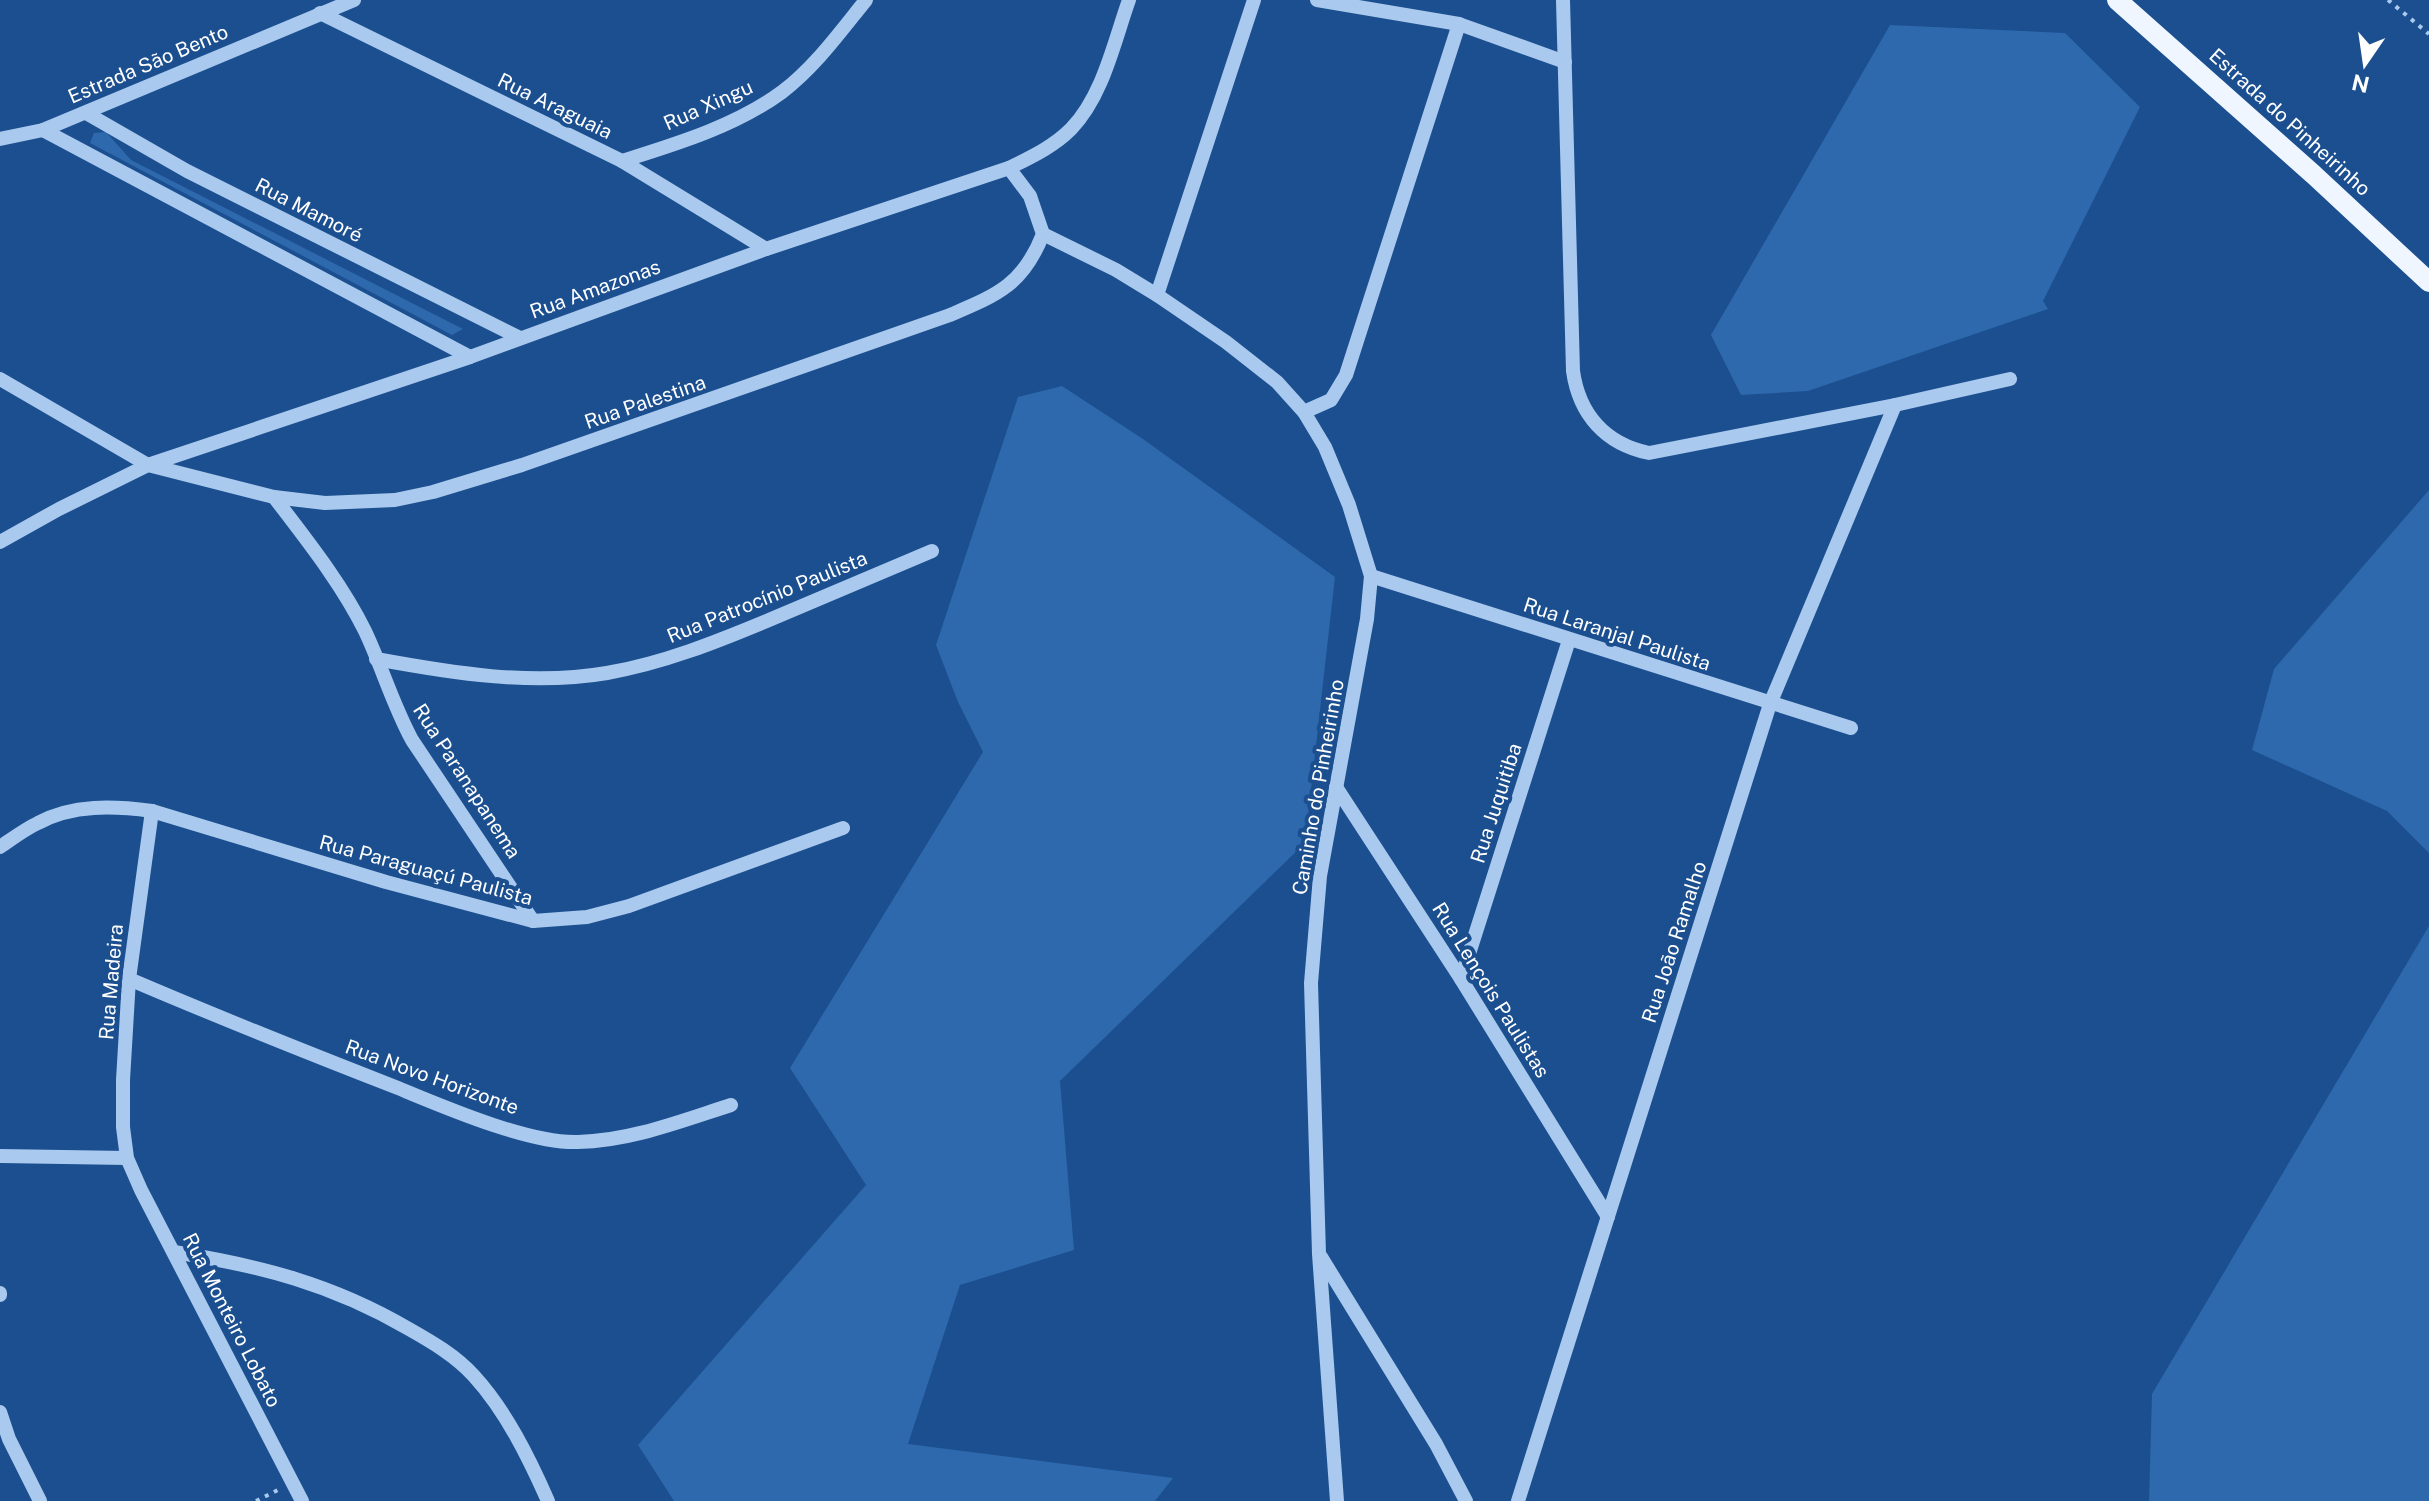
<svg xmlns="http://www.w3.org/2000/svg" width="2429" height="1501" viewBox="0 0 2429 1501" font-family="'Public Sans',sans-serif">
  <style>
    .green { fill: #2e69ad }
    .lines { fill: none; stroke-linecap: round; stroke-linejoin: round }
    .path { stroke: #a9c9ee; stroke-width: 4; stroke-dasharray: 4 6; stroke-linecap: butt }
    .minor { stroke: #a9c9ee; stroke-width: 14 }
    .major { stroke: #f0f6ff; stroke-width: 20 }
    .labels { text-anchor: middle; stroke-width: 8; stroke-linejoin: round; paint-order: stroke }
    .street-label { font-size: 20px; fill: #fff; stroke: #1b4f8f }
  </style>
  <rect width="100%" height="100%" fill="#1b4f8f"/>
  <g class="green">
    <polygon points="1890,25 2065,33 2140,107 2043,301 2048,309 1808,391 1741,395 1711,335"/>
    <polygon points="106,132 131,160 463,329 452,335 90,143 94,133"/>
    <polygon points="1062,386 1143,439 1335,577 1305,843 1060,1081 1074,1250 960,1285 908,1444 1173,1478 1155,1501 674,1501 638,1445 866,1185 790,1068 983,752 958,702 936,645 1018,397"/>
    <polygon points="2429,490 2429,853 2387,811 2252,750 2274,669"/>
    <polygon points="2429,926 2429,1501 2149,1501 2152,1394"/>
  </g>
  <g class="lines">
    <g class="path">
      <polyline points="2388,0 2429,34"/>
      <polyline points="256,1501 280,1489"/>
    </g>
    <g class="minor">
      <polyline points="1317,0 1459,24 1565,62"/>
      <path d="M1563,0L1573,371C1579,414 1605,444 1649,453L1895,405L2010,379"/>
      <polyline points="320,13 622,161 766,249"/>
      <polyline points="86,113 187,171 518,337"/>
      <polyline points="43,130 470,357"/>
      <polyline points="0,139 43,130 354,0"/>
      <path d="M622,161C676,144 736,126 782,92C815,67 840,32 866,0"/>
      <polyline points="1043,234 1116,270 1157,295 1226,342 1277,382 1304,412 1325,447 1349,505 1371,576 1367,619 1320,876 1311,983 1319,1254 1337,1501"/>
      <polyline points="1157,295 1254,0"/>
      <path d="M0,379L148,465L274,497L325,503L395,500L433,492L522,465L950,315C997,295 1023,285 1043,234L1030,196L1009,168"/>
      <polyline points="1304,412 1331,400 1346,375 1459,24"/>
      <path d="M274,497C306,539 342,584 365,631C382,667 393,705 412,740L533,921"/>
      <path d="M0,542L59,509L148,465L470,357L766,249L1009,168C1031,157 1053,147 1071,129C1103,96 1114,42 1129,0"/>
      <polyline points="1371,576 1851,728"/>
      <path d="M376,659C452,673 531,686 607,673C664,663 716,642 769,620C824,597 878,574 932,551"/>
      <polyline points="1336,787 1461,979 1608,1217"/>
      <polyline points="152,811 129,979 123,1080 123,1127 127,1158 141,1190 302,1501"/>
      <path d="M0,847C12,839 25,829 38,823C73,804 114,806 152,811L386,882L533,921L587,917L629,906L843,828"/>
      <path d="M129,979C218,1017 308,1053 398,1088C444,1107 530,1144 578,1142C630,1141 681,1121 731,1105"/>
      <polyline points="1461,979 1569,640"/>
      <polyline points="0,1156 127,1158"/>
      <path d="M174,1252C261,1266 332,1284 409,1329C432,1342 456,1356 474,1376C506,1411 529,1458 548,1501"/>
      <polyline points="1321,1257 1436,1444 1466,1501"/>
      <polyline points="0,1293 0,1295"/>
      <polyline points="0,1412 9,1439 40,1501"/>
      <polyline points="1518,1501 1770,704 1895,405"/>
    </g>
    <polyline class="major" points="2117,0 2314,175 2429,282"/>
  </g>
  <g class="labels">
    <g class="street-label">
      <text transform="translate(148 64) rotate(-23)" y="7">Estrada São Bento</text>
      <text transform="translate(708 105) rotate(-24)" y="7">Rua Xingu</text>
      <text transform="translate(555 106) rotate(26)" y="7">Rua Araguaia</text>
      <text transform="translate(2290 122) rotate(42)" y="7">Estrada do Pinheirinho</text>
      <text transform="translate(309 210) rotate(27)" y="7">Rua Mamoré</text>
      <text transform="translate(595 289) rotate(-20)" y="7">Rua Amazonas</text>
      <text transform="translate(645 402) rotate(-19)" y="7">Rua Palestina</text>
      <text transform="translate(767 597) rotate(-22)" y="7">Rua Patrocínio Paulista</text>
      <text transform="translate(1617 634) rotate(18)" y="7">Rua Laranjal Paulista</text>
      <text transform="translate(467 781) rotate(57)" y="7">Rua Paranapanema</text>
      <text transform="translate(1318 787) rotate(-80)" y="7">Caminho do Pinheirinho</text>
      <text transform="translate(1496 803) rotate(-72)" y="7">Rua Juquitiba</text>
      <text transform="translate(426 870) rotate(15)" y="7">Rua Paraguaçú Paulista</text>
      <text transform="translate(1674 942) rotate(-72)" y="7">Rua João Ramalho</text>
      <text transform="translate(111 982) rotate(-85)" y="7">Rua Madeira</text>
      <text transform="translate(1491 990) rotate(58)" y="7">Rua Lençois Paulistas</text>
      <text transform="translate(432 1077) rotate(20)" y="7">Rua Novo Horizonte</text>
      <text transform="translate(232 1320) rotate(63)" y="7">Rua Monteiro Lobato</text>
    </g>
  </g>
  <g transform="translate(2365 64) rotate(193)" stroke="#1b4f8f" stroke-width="6" paint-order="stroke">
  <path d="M0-6L14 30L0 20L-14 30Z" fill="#ffffff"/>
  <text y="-12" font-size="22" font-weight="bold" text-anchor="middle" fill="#ffffff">N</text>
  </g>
</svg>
